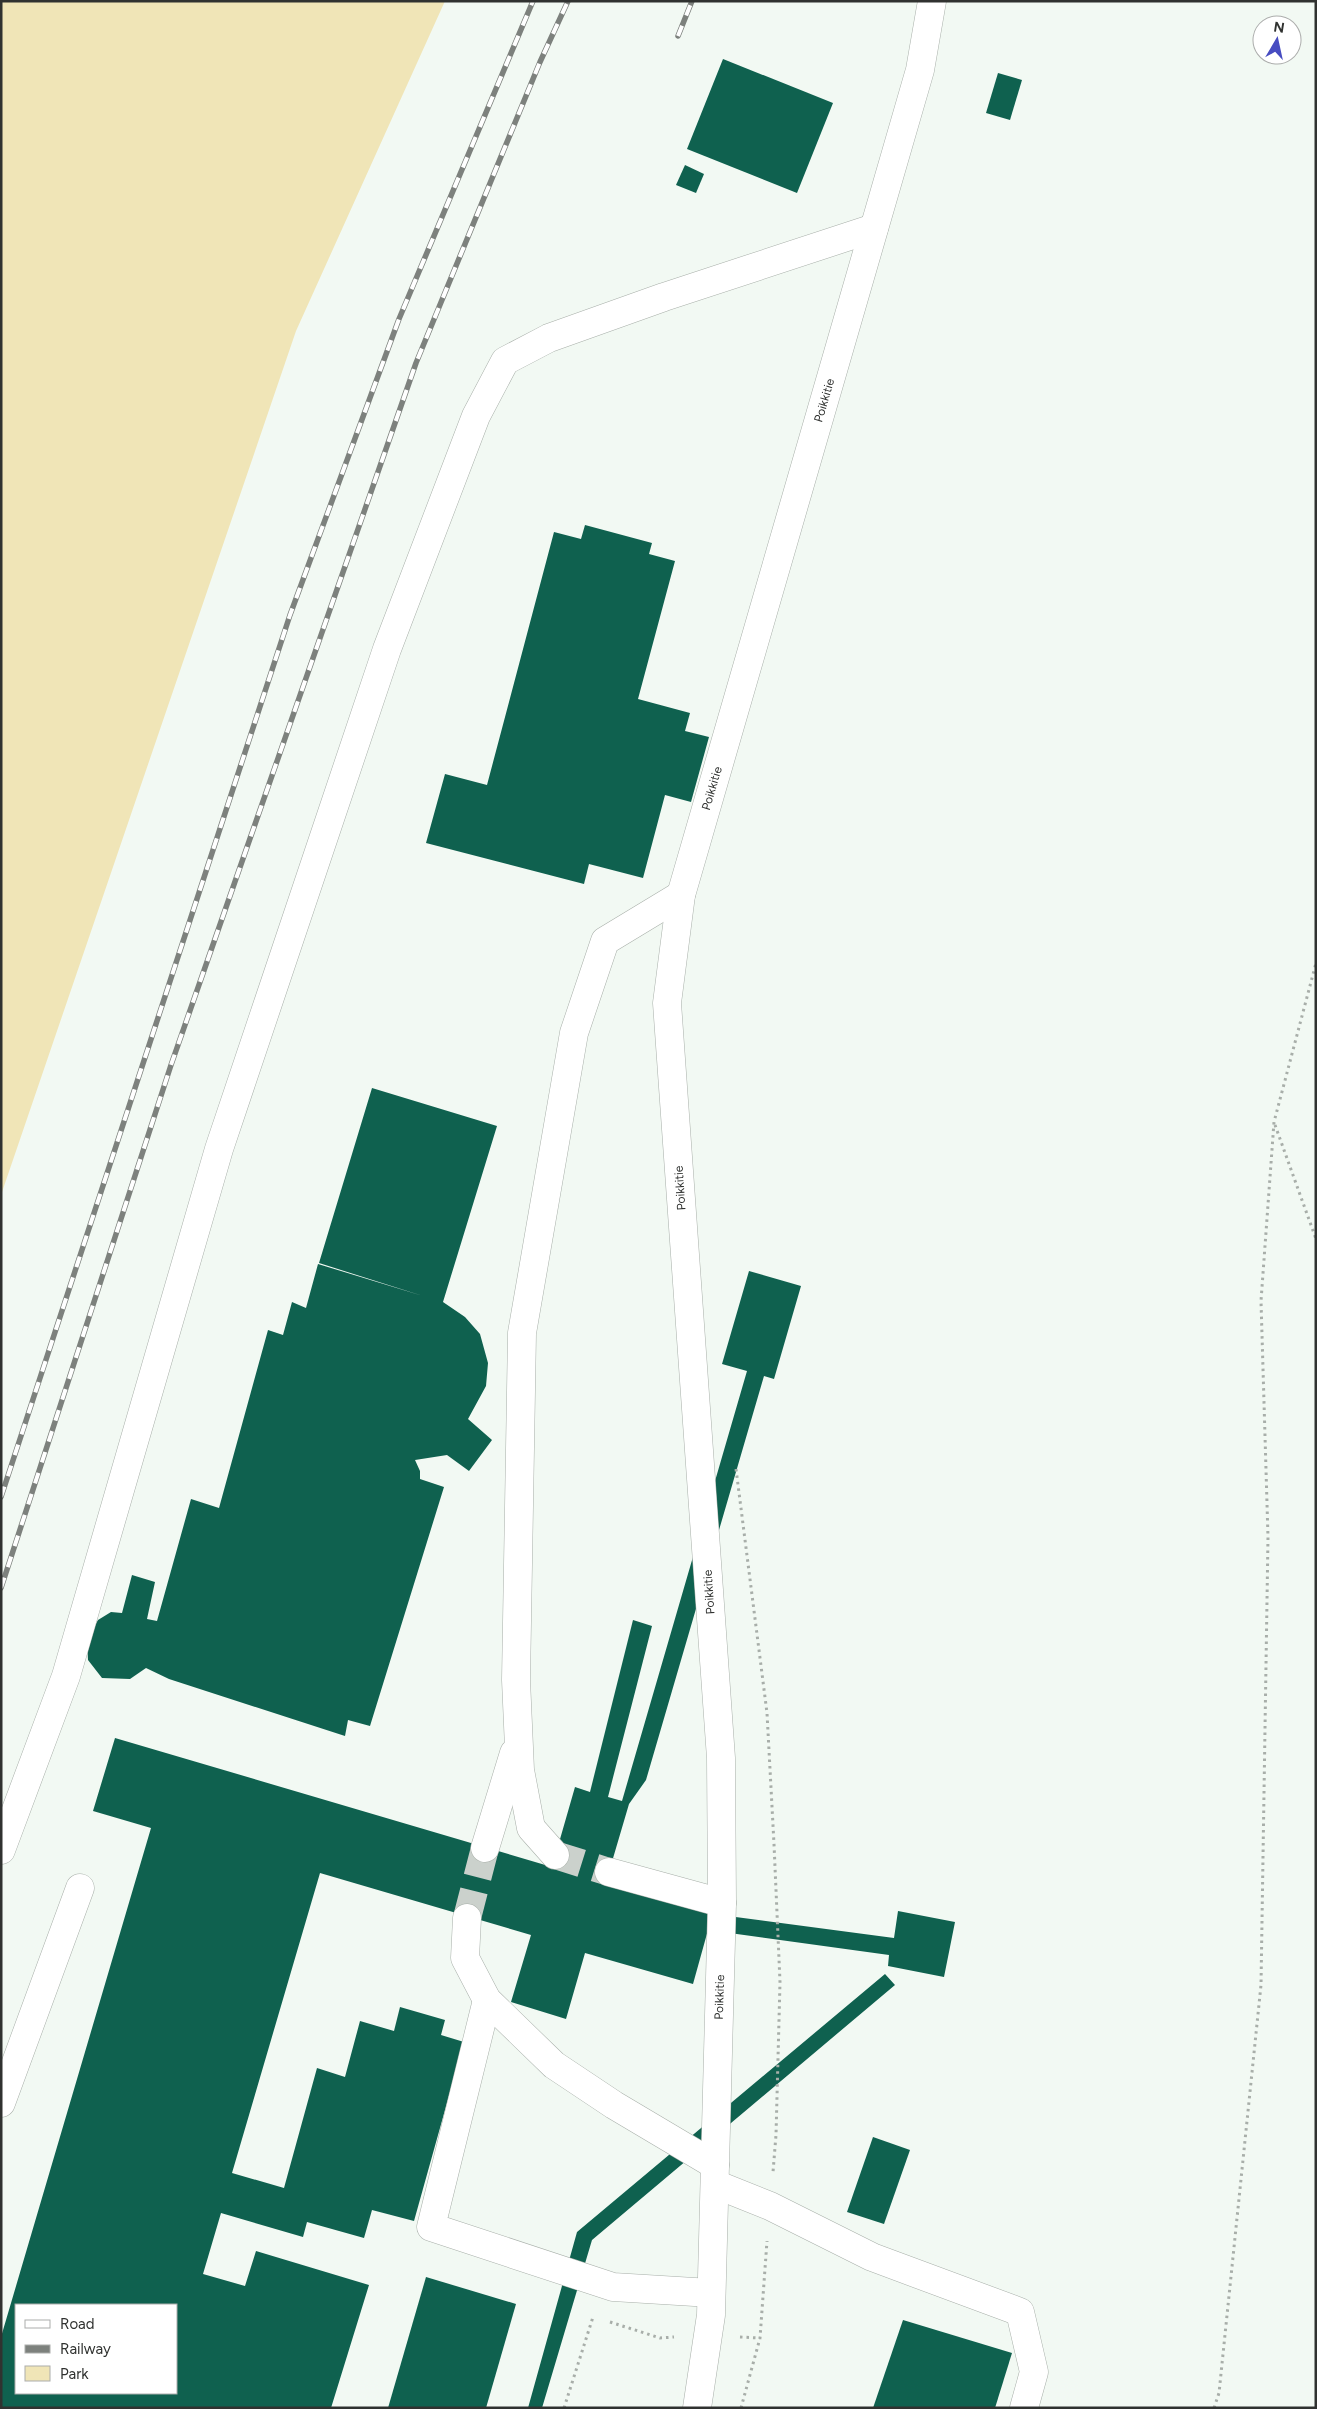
<svg xmlns="http://www.w3.org/2000/svg" width="1317" height="2409" viewBox="0 0 1317 2409" font-family="Figtree,sans-serif">
  <style>
    .green { fill: #f0e5b7 }
    .building { fill: #0f614f; fill-rule: evenodd }
    .lines { fill: none; stroke-linecap: round; stroke-linejoin: round }
    .minor-tunnel { stroke: #cbd1cc; stroke-width: 28; stroke-dasharray: 28 14; stroke-linecap: butt }
    .minor-casing { stroke: #a8afa9; stroke-width: 29 }
    .path { stroke: #a8aea9; stroke-width: 3; stroke-dasharray: 2.5 4; stroke-linecap: butt }
    .minor { stroke: #fff; stroke-width: 28 }
    .rail-casing { stroke: #7d817d; stroke-width: 5.5 }
    .rail { stroke: #fff; stroke-width: 4; stroke-dasharray: 11; stroke-linecap: butt }
    .labels { text-anchor: middle; stroke-width: 5; stroke-linejoin: round; paint-order: stroke }
    .street-label { font-size: 12px; fill: #303230; stroke: #fff }
  </style>
  <rect width="100%" height="100%" fill="#f2f9f3"/>
  <polygon class="green" points="1,1 445,1 296,331 1,1195"/>
  <g class="building">
    <polygon points="723,59 833,103 797,193 687,149"/>
    <polygon points="998,73 1022,80 1010,120 986,113"/>
    <polygon points="685,165 704,174 696,193 676,185"/>
    <polygon points="585,525 652,543 649,554 675,561 638,699 690,713 685,731 709,737 691,802 665,795 643,878 589,864 584,884 426,843 445,774 487,785 554,532 581,539"/>
    <polygon points="372,1088 497,1126 443,1302 465,1317 480,1334 488,1363 486,1386 468,1419 492,1440 469,1471 447,1455 415,1460 420,1471 420,1479 444,1487 370,1726 348,1720 345,1736 169,1679 146,1668 130,1679 102,1678 88,1660 87,1640 98,1620 111,1612 122,1613 132,1575 155,1582 147,1619 157,1621 191,1499 219,1508 268,1330 283,1335 292,1302 306,1308 318,1264 423,1296 319,1263"/>
    <path d="M749,1271L801,1286L774,1379L764,1376L646,1780L629,1804L606,1882L713,1914L894,1938L898,1911L955,1922L944,1977L888,1966L889,1955L708,1930L693,1984L585,1953L566,2019L511,2002L531,1935L320,1873L232,2173L284,2188L317,2068L345,2077L360,2021L394,2031L400,2007L445,2020L441,2035L464,2042L414,2221L372,2210L364,2238L307,2222L303,2237L221,2213L203,2274L245,2286L256,2251L369,2285L331,2408H1V2337L151,1828L93,1811L115,1738L552,1867L575,1787L590,1792L633,1620L652,1626L608,1797L622,1801L747,1371L722,1364ZM16,2305H176V2393H16Z"/>
    <polygon points="885,1974 895,1985 592,2240 542,2408 528,2408 577,2232"/>
    <polygon points="873,2137 910,2150 884,2224 847,2212"/>
    <polygon points="426,2277 516,2304 486,2408 388,2408"/>
    <polygon points="903,2320 1012,2353 995,2408 873,2408"/>
  </g>
  <g class="lines">
    <g class="minor-tunnel">
      <polyline points="555,1855 609,1872"/>
      <polyline points="467,1918 485,1848"/>
    </g>
    <defs>
      <g id="minor">
        <polyline points="485,1848 514,1753"/>
        <polyline points="1,1850 66,1676 219,1149 387,649 476,416 505,361 549,338 664,297 874,228"/>
        <polyline points="555,1855 531,1828 520,1770 516,1680 522,1333 574,1033 605,941 681,895"/>
        <polyline points="609,1872 722,1903"/>
        <polyline points="467,1918 465,1958 487,2000 554,2065 614,2105 715,2165"/>
        <polyline points="487,2000 431,2227 613,2287 711,2293"/>
        <polyline points="1,2103 80,1888"/>
        <polyline points="715,2184 770,2206 872,2257 1020,2312 1034,2372 1024,2408"/>
        <path id="s1" d="M697,2408L711,2315L722,1903L721,1758L667,1003L681,895L920,70L932,1"/>
      </g>
    </defs>
    <use href="#minor" class="minor-casing"/>
    <g class="path">
      <polyline points="1275,1125 1316,1239"/>
      <polyline points="736,1469 767,1713 774,1844 780,1982 776,2135 773,2172"/>
      <polyline points="610,2322 660,2338 674,2337"/>
      <polyline points="740,2337 760,2338"/>
      <polyline points="564,2408 593,2317 595,2317"/>
      <polyline points="741,2408 760,2338 767,2241"/>
      <polyline points="1214,2408 1219,2393 1261,1985 1268,1537 1261,1301 1274,1122 1316,963"/>
    </g>
    <use href="#minor" class="minor"/>
    <defs>
      <g id="rail">
        <polyline points="678,36 692,1"/>
        <polyline points="1,1497 290,615 399,319 533,1"/>
        <polyline points="1,1588 171,1065 416,363 540,62 568,1"/>
      </g>
    </defs>
    <use href="#rail" class="rail-casing"/>
    <use href="#rail" class="rail"/>
  </g>
  <g class="labels">
    <g class="street-label">
      <text dy="4" stroke="none"><textPath href="#s1" startOffset="2032">Poikkitie</textPath></text>
      <text dy="4" stroke="none"><textPath href="#s1" startOffset="1628">Poikkitie</textPath></text>
      <text transform="translate(680 1188) rotate(-94)" y="4">Poikkitie</text>
      <text transform="translate(709 1592) rotate(-94)" y="4">Poikkitie</text>
      <text dy="4" stroke="none"><textPath href="#s1" startOffset="412">Poikkitie</textPath></text>
    </g>
  </g>
  <rect width="1317" height="2409" fill="none" stroke="#303230" stroke-width="5"/>
  <rect x="15" y="2304" width="162" height="90" fill="#ffffff" stroke="#acadac"/>
  <rect x="25" y="2320" width="25" height="8" fill="#ffffff" stroke="#acadac"/>
  <text x="60" y="2329" font-size="15" fill="#303230">Road</text>
  <rect x="25" y="2345" width="25" height="8" fill="#7d817d" stroke="#acadac"/>
  <text x="60" y="2354" font-size="15" fill="#303230">Railway</text>
  <rect x="25" y="2366" width="25" height="15" fill="#f0e5b7" stroke="#acadac"/>
  <text x="60" y="2379" font-size="15" fill="#303230">Park</text>
  <g transform="translate(1277 40) rotate(9)"><circle r="24" fill="#ffffff" stroke="#acadac"/>
  <path d="M0-4L9 19L0 12L-9 19Z" fill="#474cc1"/>
  <text y="-8" font-size="14" font-weight="bold" text-anchor="middle" fill="#303230">N</text>
  </g>
</svg>
